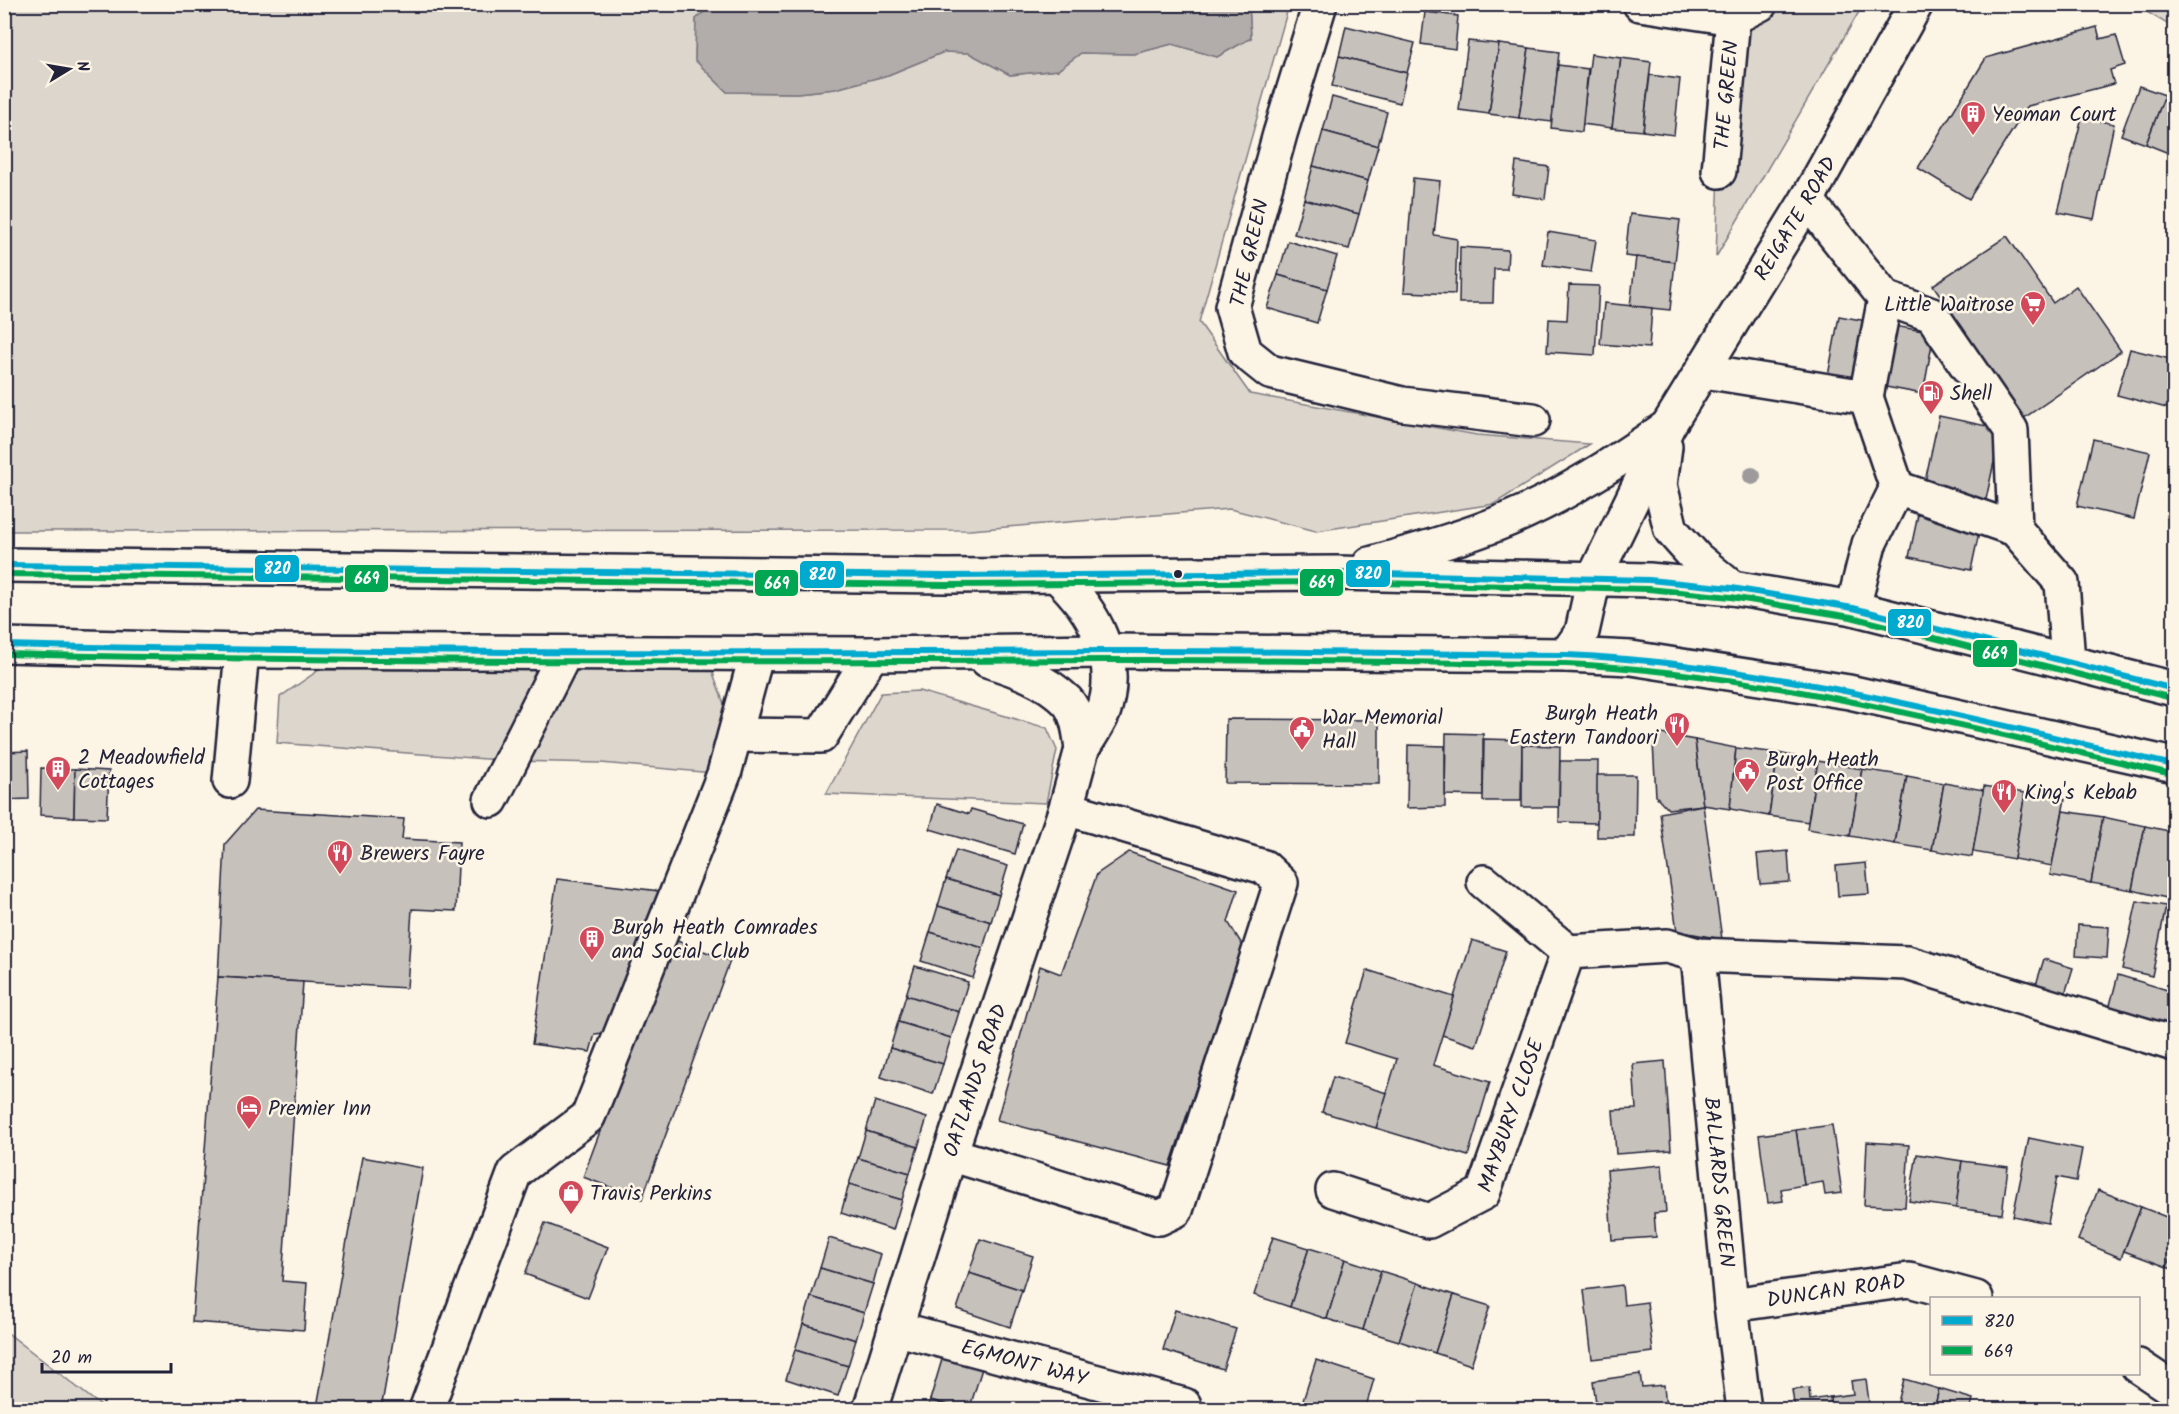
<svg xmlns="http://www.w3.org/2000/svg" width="2179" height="1414" viewBox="0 0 2179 1414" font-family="Kalam,sans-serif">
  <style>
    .green { fill: #dcd6cc; stroke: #7f7c84; stroke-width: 1.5 }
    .water { fill: #b2adab; stroke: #78757e; stroke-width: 1.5 }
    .building { fill: #c6c1bb; stroke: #22223b; stroke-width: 1.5 }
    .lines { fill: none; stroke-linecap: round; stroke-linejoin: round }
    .minor-casing { stroke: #22223b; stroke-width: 38 }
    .highway-casing { stroke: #22223b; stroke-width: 38 }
    .minor { stroke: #fcf5e5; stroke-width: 33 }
    .highway { stroke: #fcf5e5; stroke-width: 33 }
    .bus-1-casing { stroke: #fcf5e5; stroke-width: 10 }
    .bus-2-casing { stroke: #fcf5e5; stroke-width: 10 }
    .bus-1 { stroke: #00a9ce; stroke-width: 6 }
    .bus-2 { stroke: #00a651; stroke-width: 6 }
    .tree { fill: #9d9a9b }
    .bus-dot { fill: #22223b; stroke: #fcf5e5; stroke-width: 2 }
    .labels { text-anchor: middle; stroke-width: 5; stroke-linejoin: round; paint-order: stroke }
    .street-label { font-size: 21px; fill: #22223b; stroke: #fcf5e5 }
    .poi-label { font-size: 21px; fill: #22223b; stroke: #fcf5e5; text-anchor: start }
    .line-badge { stroke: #fcf5e5; stroke-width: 2 }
    .badge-label { font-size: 16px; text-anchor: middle; font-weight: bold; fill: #fff }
  </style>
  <rect width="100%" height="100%" fill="#fcf5e5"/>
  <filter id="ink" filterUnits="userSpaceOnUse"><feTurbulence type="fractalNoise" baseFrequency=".0167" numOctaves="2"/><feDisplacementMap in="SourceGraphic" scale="12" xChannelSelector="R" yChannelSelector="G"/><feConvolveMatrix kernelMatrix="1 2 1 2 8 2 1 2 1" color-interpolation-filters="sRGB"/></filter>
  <g filter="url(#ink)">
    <g class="green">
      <polygon points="4,5 712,5 696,19 695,60 727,92 797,93 835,89 888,75 944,52 969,53 1010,75 1058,70 1081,53 1134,54 1172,44 1217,57 1251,38 1249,5 1289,5 1199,322 1250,394 1477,435 1590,444 1494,504 1316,531 1230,509 970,530 5,531"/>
      <polygon points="1640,5 1863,5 1716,257 1719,171 1733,18"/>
      <polygon points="2135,5 2174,5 2174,28"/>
      <polygon points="557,668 712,670 735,735 724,774 601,763 512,761 277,743 280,697 319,670"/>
      <polygon points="919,691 1047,728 1057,750 1046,803 826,794 881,693"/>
      <polygon points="4,1331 5,1331 105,1409 5,1409"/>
    </g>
    <polygon class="water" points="712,5 1249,5 1251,38 1217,57 1172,44 1134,54 1081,53 1058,70 1010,75 969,53 944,52 888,75 835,89 797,93 727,92 695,60 696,19"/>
    <g class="building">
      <polygon points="1425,12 1458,16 1455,49 1421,44"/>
      <polygon points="1346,26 1415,43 1407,73 1339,56"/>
      <polygon points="2097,27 2100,39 2116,35 2125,65 2110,70 2114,84 2028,106 1969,199 1918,168 1986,58"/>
      <polygon points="1468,41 1499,44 1489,114 1459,110"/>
      <polygon points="1499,44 1529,48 1519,118 1489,114"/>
      <polygon points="1529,48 1559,52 1552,122 1519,118"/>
      <polygon points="1591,54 1621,58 1612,128 1582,124"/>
      <polygon points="1339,56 1407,73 1400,103 1332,86"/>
      <polygon points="1621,58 1651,62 1643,131 1612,128"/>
      <polygon points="1558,65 1588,69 1582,132 1551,128"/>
      <polygon points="1650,75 1680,79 1674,135 1643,131"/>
      <polygon points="2139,86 2165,95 2146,144 2121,135"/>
      <polygon points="2165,95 2174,99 2174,145 2171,154 2146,144"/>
      <polygon points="1332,97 1387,112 1378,146 1323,131"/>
      <polygon points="2082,117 2114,124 2094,219 2058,212"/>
      <polygon points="1323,131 1378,146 1368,181 1313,166"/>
      <polygon points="1516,162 1549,167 1545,199 1512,194"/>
      <polygon points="1313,166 1368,181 1359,214 1304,199"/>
      <polygon points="1413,178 1440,181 1434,235 1457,239 1455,294 1404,292"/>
      <polygon points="1304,199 1359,214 1349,249 1294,234"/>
      <polygon points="1630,214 1680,220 1675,262 1625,256"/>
      <polygon points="1548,232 1596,240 1591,272 1543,265"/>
      <polygon points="2007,236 2053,303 2076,286 2121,351 2024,418 1933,285"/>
      <polygon points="1288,241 1337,256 1327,289 1278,275"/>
      <polygon points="1460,247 1508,250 1507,269 1494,269 1493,303 1459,303"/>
      <polygon points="1636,257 1675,262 1670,310 1630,306"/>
      <polygon points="1278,275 1327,289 1317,323 1267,308"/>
      <polygon points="1569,285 1599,286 1595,355 1547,352 1549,319 1567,320"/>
      <polygon points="1604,303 1652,308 1649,348 1600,344"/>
      <polygon points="1839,316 1934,333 1923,394 1828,376"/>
      <polygon points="2130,349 2174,360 2172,379 2174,380 2174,410 2117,395"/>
      <polygon points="1939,416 2001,429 1971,570 1909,557"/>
      <polygon points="2093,439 2150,452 2134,519 2077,506"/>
      <polygon points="1226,719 1379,720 1379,784 1225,783"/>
      <polygon points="1446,733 1483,734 1483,796 1445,795"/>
      <polygon points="1661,734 1695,740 1703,805 1668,809 1656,796 1653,743"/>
      <polygon points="1484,739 1522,740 1521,801 1483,801"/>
      <polygon points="1695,740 1736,748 1730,809 1703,805"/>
      <polygon points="1408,745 1445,746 1445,807 1407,808"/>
      <polygon points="1522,745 1560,746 1559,807 1522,807"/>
      <polygon points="1736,748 1778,753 1769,816 1730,809"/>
      <polygon points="28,751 29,799 4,800 4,752"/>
      <polygon points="1778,753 1818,761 1808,822 1769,816"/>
      <polygon points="1560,761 1598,761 1597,823 1559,822"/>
      <polygon points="1818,761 1862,769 1850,836 1807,829"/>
      <polygon points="41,768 75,769 74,817 40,815"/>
      <polygon points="75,769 109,771 107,818 74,817"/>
      <polygon points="1862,769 1907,776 1895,844 1850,836"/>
      <polygon points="1597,775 1636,775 1635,837 1597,837"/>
      <polygon points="1907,776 1944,783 1932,850 1895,844"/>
      <polygon points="1944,783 1984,790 1972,857 1932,850"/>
      <polygon points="1984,786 2025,793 2014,859 1973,852"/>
      <polygon points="2025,793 2065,799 2052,866 2014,859"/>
      <polygon points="937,804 969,814 971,809 1023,824 1015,854 930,829"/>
      <polygon points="1703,805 1722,939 1677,931 1660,813"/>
      <polygon points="255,810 404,819 402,839 459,842 456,911 412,909 407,988 218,977 225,844"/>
      <polygon points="2063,811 2103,817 2091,883 2050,875"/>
      <polygon points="2103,817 2145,826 2132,890 2091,883"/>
      <polygon points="2145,826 2174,832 2174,883 2171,899 2132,890"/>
      <polygon points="956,850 1008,866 999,895 946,879"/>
      <polygon points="1788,851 1790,882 1760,884 1757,854"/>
      <polygon points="1129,852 1238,890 1228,922 1243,946 1170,1166 997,1120 1040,966 1061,974 1097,874"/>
      <polygon points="1866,863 1869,894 1838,896 1836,866"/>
      <polygon points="557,879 668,892 613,1032 595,1034 590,1052 532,1044"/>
      <polygon points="946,879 999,895 991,922 938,906"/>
      <polygon points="2137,901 2166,906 2152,976 2122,969"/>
      <polygon points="938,906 991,922 983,948 930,932"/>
      <polygon points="2078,925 2109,927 2107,958 2076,956"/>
      <polygon points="930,932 983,948 973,978 921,961"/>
      <polygon points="672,939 730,961 642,1199 583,1177"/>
      <polygon points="1472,940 1506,951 1476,1046 1442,1035"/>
      <polygon points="2044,959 2073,968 2064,997 2035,988"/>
      <polygon points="915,966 968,982 959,1012 906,995"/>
      <polygon points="1367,970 1454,997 1433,1065 1490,1082 1468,1156 1376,1128 1397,1059 1345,1043"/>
      <polygon points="2118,975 2174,992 2174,1028 2109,1009"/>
      <polygon points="218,977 303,982 282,1281 307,1283 304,1330 192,1322"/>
      <polygon points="906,995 959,1012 951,1038 898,1022"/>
      <polygon points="898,1022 951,1038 943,1064 890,1048"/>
      <polygon points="890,1048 943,1064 933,1094 881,1077"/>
      <polygon points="1665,1061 1671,1150 1616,1154 1613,1110 1636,1109 1633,1064"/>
      <polygon points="1333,1077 1387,1093 1376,1128 1322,1112"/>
      <polygon points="875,1101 927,1118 918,1147 866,1131"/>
      <polygon points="1832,1125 1842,1193 1825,1195 1823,1182 1804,1185 1796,1130"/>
      <polygon points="1796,1130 1804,1185 1781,1189 1783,1201 1768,1203 1759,1135"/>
      <polygon points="866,1131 918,1147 910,1173 858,1158"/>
      <polygon points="2029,1138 2082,1149 2076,1181 2057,1177 2048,1223 2013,1216"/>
      <polygon points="1867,1142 1909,1145 1905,1207 1864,1205"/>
      <polygon points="1917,1154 1962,1161 1956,1208 1909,1201"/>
      <polygon points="362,1157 423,1168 381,1410 333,1410 317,1407"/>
      <polygon points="858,1158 910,1173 902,1200 849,1184"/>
      <polygon points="1962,1161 2008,1167 2002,1214 1956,1208"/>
      <polygon points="1662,1165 1666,1212 1654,1213 1656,1237 1612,1240 1607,1170"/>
      <polygon points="849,1184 902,1200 893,1230 841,1213"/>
      <polygon points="2098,1190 2141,1207 2121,1258 2078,1240"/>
      <polygon points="2141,1207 2174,1220 2174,1248 2167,1267 2124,1251"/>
      <polygon points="545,1223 608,1247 588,1298 525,1274"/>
      <polygon points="1273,1237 1309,1248 1290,1307 1254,1295"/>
      <polygon points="829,1238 881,1254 873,1284 820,1268"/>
      <polygon points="980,1239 1033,1256 1022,1290 969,1273"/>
      <polygon points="1309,1248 1345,1259 1327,1319 1290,1307"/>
      <polygon points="2174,1248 2174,1270 2167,1267"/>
      <polygon points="1345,1259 1381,1271 1363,1330 1327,1319"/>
      <polygon points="820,1268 873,1284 864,1313 811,1297"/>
      <polygon points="1381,1271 1418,1283 1399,1341 1363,1330"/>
      <polygon points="969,1273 1022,1290 1010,1327 957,1309"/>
      <polygon points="1418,1283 1454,1295 1435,1353 1399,1341"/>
      <polygon points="1622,1285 1624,1305 1647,1302 1653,1352 1592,1359 1584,1290"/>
      <polygon points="1454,1295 1490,1306 1471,1365 1435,1353"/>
      <polygon points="811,1297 864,1313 856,1340 803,1324"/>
      <polygon points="1175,1310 1236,1329 1223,1369 1163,1350"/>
      <polygon points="803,1324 856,1340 848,1366 795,1350"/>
      <polygon points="946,1346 985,1359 969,1410 930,1400"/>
      <polygon points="795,1350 848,1366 838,1396 786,1379"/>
      <polygon points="1316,1360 1374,1379 1365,1410 1300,1410"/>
      <polygon points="1640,1374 1642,1387 1664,1385 1666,1410 1597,1410 1593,1381"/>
      <polygon points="1866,1379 1870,1410 1831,1410 1830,1397 1853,1394 1851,1381"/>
      <polygon points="1904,1379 1939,1389 1934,1410 1896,1410"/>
      <polygon points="1809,1388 1810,1400 1830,1397 1831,1410 1795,1410 1792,1390"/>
      <polygon points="1939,1389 1973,1399 1970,1410 1934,1410"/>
      <polygon points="930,1400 961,1410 927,1410"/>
    </g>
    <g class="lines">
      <defs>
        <g id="minor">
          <polyline points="1320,4 1280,134 1232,307 1245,352 1270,372 1402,404 1533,420"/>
          <polyline points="1640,4 1733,18 1760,4"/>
          <path id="s1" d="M1719,171L1733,18"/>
          <polyline points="1885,298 1932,315 2011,430 2015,529"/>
          <polyline points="1704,371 1866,397 1885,298 1807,200"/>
          <polyline points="1866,397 1897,488"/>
          <polyline points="1853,608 1869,544 1897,488 2015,529 2062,583 2068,661"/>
          <polyline points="735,735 821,736 872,654"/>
          <polyline points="230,781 242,651"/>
          <polyline points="491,800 565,653"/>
          <polyline points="1484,882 1568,952"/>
          <path id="s2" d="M1698,955L1731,1305L1744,1410"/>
          <polyline points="950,1154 1159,1218 1176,1210 1281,883 1264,867 1066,808"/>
          <path id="s3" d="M1333,1190L1429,1221L1483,1193L1568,952L1667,946L1698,955L1907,963L2174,1044"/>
          <path id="s4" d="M1731,1305L1909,1280L1976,1298"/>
          <path id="s5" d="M895,1328L1184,1405L1182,1410"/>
          <polyline points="2138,1366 2174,1390"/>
          <polyline points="426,1410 515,1172 588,1117 724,774 757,653"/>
          <path id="s6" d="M870,1410L950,1154L1066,808L1082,749"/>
        </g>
        <g id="highway">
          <polyline points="1665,446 1660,485 1671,530 1696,558 1732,588"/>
          <path d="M1370,564C1416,551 1464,538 1509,519C1565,495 1615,463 1664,429"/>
          <polyline points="4,565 945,576 1337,573 1649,580 1732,588 1853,608 2174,689"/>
          <path d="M1056,575C1094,610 1122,660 1103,713C1098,725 1089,738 1082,749"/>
          <polyline points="4,645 242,651 872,654 1105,651 1566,655 1631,658 1849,692 2174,765"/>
          <path id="s7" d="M1566,655L1582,632L1594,578L1668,426L1807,200L1916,4"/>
          <path d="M987,660C1015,669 1045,679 1067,701C1078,713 1080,734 1082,749"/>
        </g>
      </defs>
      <use href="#minor" class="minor-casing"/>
      <use href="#highway" class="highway-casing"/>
      <use href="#minor" class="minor"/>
      <use href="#highway" class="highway"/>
      <defs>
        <g id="bus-1">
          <polyline points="4,565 945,576 1337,573 1649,580 1732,588 1853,608 2174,689"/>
          <path d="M4,645C371,654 737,653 1103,651C1257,650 1412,654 1566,655C1771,664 1975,720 2174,765"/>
        </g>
        <g id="bus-2">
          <polyline points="4,574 945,585 1337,582 1648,589 1731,597 1851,617 2172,698"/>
          <path d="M4,654C371,663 737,662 1103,660C1257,659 1412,663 1566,664C1770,673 1973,729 2172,774"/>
        </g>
      </defs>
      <use href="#bus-1" class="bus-1-casing"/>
      <use href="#bus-2" class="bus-2-casing"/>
      <use href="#bus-1" class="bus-1"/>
      <use href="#bus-2" class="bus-2"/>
    </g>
    <circle class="tree" cx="1752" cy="476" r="9"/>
  </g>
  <defs>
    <symbol id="building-pin" viewBox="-11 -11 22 30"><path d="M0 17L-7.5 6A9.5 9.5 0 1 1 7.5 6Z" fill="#d1495b" stroke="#fcf5e5"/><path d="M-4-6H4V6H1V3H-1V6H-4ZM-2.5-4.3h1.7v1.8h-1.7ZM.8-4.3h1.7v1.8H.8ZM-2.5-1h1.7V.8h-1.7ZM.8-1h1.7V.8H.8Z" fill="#fff"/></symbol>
    <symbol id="supermarket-pin" viewBox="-11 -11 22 30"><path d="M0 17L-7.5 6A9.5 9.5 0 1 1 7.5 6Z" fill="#d1495b" stroke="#fcf5e5"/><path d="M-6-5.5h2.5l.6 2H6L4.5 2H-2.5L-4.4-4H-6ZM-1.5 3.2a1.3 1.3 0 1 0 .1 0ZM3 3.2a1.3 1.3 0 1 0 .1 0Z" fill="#fff"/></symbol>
    <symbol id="fuel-pin" viewBox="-11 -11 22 30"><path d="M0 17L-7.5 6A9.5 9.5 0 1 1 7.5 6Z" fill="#d1495b" stroke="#fcf5e5"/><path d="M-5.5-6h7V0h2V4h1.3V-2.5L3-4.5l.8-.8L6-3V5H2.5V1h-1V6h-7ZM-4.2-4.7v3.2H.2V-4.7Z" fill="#fff"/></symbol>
    <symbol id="restaurant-pin" viewBox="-11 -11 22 30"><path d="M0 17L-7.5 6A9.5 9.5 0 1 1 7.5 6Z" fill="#d1495b" stroke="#fcf5e5"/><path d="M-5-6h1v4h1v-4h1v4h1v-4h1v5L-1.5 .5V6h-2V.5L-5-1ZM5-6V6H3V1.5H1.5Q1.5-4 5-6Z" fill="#fff"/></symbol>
    <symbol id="civic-pin" viewBox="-11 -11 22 30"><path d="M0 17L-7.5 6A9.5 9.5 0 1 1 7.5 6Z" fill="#d1495b" stroke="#fcf5e5"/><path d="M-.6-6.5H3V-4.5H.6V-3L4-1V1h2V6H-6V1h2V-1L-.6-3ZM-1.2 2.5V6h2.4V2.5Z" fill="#fff"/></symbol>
    <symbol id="hotel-pin" viewBox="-11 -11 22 30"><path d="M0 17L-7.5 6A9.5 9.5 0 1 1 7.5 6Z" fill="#d1495b" stroke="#fcf5e5"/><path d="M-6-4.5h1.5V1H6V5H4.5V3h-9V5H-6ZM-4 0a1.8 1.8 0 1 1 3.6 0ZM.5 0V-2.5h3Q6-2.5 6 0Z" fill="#fff"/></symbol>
    <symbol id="shop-pin" viewBox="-11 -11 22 30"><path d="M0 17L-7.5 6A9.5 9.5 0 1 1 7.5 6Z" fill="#d1495b" stroke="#fcf5e5"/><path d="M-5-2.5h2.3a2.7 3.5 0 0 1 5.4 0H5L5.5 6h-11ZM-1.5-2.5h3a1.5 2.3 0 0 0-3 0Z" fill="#fff"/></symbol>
  </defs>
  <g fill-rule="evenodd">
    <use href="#building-pin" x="1958" y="99" width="30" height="40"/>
    <use href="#supermarket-pin" x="2018" y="289" width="30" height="40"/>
    <use href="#fuel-pin" x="1916" y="378" width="30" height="40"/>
    <use href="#restaurant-pin" x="1662" y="710" width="30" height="40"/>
    <use href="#civic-pin" x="1287" y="714" width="30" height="40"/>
    <use href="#building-pin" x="43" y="754" width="30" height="40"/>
    <use href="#civic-pin" x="1732" y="756" width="30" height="40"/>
    <use href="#restaurant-pin" x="1989" y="777" width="30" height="40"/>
    <use href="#restaurant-pin" x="325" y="838" width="30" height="40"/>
    <use href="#building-pin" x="577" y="924" width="30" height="40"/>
    <use href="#hotel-pin" x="234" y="1093" width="30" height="40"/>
    <use href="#shop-pin" x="556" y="1178" width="30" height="40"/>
  </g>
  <circle class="bus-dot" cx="1178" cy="574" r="5"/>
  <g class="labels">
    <g class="street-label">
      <text dy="7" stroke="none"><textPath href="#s1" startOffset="76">THE GREEN</textPath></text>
      <text dy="7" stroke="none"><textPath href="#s7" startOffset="496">REIGATE ROAD</textPath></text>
      <text transform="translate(1249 253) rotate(-77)" y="7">THE GREEN</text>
      <text dy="7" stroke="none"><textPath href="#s6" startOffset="346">OATLANDS ROAD</textPath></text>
      <text dy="7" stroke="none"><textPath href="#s3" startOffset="244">MAYBURY CLOSE</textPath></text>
      <text dy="7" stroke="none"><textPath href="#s2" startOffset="228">BALLARDS GREEN</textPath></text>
      <text dy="7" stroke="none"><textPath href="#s4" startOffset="106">DUNCAN ROAD</textPath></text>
      <text dy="7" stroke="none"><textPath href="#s5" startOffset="134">EGMONT WAY</textPath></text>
    </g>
    <g class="poi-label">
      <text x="1992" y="121">Yeoman Court</text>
      <text x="2014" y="311" text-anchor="end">Little Waitrose</text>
      <text x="1950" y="400">Shell</text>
      <text x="1658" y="720" text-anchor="end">Burgh Heath<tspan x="1658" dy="24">Eastern Tandoori</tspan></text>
      <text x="1322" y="724">War Memorial<tspan x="1322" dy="24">Hall</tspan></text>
      <text x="78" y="764">2 Meadowfield<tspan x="78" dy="24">Cottages</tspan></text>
      <text x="1766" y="766">Burgh Heath<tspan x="1766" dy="24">Post Office</tspan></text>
      <text x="2024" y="799">King's Kebab</text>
      <text x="360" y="860">Brewers Fayre</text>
      <text x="612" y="934">Burgh Heath Comrades<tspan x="612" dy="24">and Social Club</tspan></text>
      <text x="268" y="1115">Premier Inn</text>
      <text x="590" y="1200">Travis Perkins</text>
    </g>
  </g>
  <g class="line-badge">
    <rect x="254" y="554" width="46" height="29" rx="6" fill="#00a9ce"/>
    <rect x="1345" y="559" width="46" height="29" rx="6" fill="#00a9ce"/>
    <rect x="799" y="560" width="46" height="29" rx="6" fill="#00a9ce"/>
    <rect x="344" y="564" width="45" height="29" rx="6" fill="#00a651"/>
    <rect x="1299" y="568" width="45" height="29" rx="6" fill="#00a651"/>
    <rect x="754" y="569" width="45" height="28" rx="6" fill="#00a651"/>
    <rect x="1887" y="608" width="45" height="29" rx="6" fill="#00a9ce"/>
    <rect x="1972" y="639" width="46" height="29" rx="6" fill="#00a651"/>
  </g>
  <g class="badge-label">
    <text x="277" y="574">820</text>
    <text x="1368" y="579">820</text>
    <text x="822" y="580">820</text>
    <text x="367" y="584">669</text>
    <text x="1322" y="588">669</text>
    <text x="777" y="589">669</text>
    <text x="1910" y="628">820</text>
    <text x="1995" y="659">669</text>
  </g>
  <rect width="2179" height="1414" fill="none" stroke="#fcf5e5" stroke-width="24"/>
  <rect x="12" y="12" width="2155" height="1390" fill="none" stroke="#22223b" stroke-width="2" filter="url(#ink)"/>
  <rect x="1930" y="1297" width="210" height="78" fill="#fcf5e5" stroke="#a5a1a1" stroke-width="1.5"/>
  <rect x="1942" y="1316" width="30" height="9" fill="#00a9ce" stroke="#a5a1a1" stroke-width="1.5"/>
  <text x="1984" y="1327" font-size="18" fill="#22223b">820</text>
  <rect x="1942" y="1346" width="30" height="9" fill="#00a651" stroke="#a5a1a1" stroke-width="1.5"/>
  <text x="1984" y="1357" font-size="18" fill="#22223b">669</text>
  <g transform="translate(69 69) rotate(79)" stroke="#fcf5e5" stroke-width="4.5" paint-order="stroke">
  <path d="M0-4.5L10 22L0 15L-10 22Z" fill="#22223b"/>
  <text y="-9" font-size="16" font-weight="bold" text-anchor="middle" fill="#22223b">N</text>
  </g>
  <path d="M42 1363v9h129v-9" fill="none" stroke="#22223b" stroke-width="3"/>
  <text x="51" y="1363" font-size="18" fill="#22223b" stroke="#fcf5e5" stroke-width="4.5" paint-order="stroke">20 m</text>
</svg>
